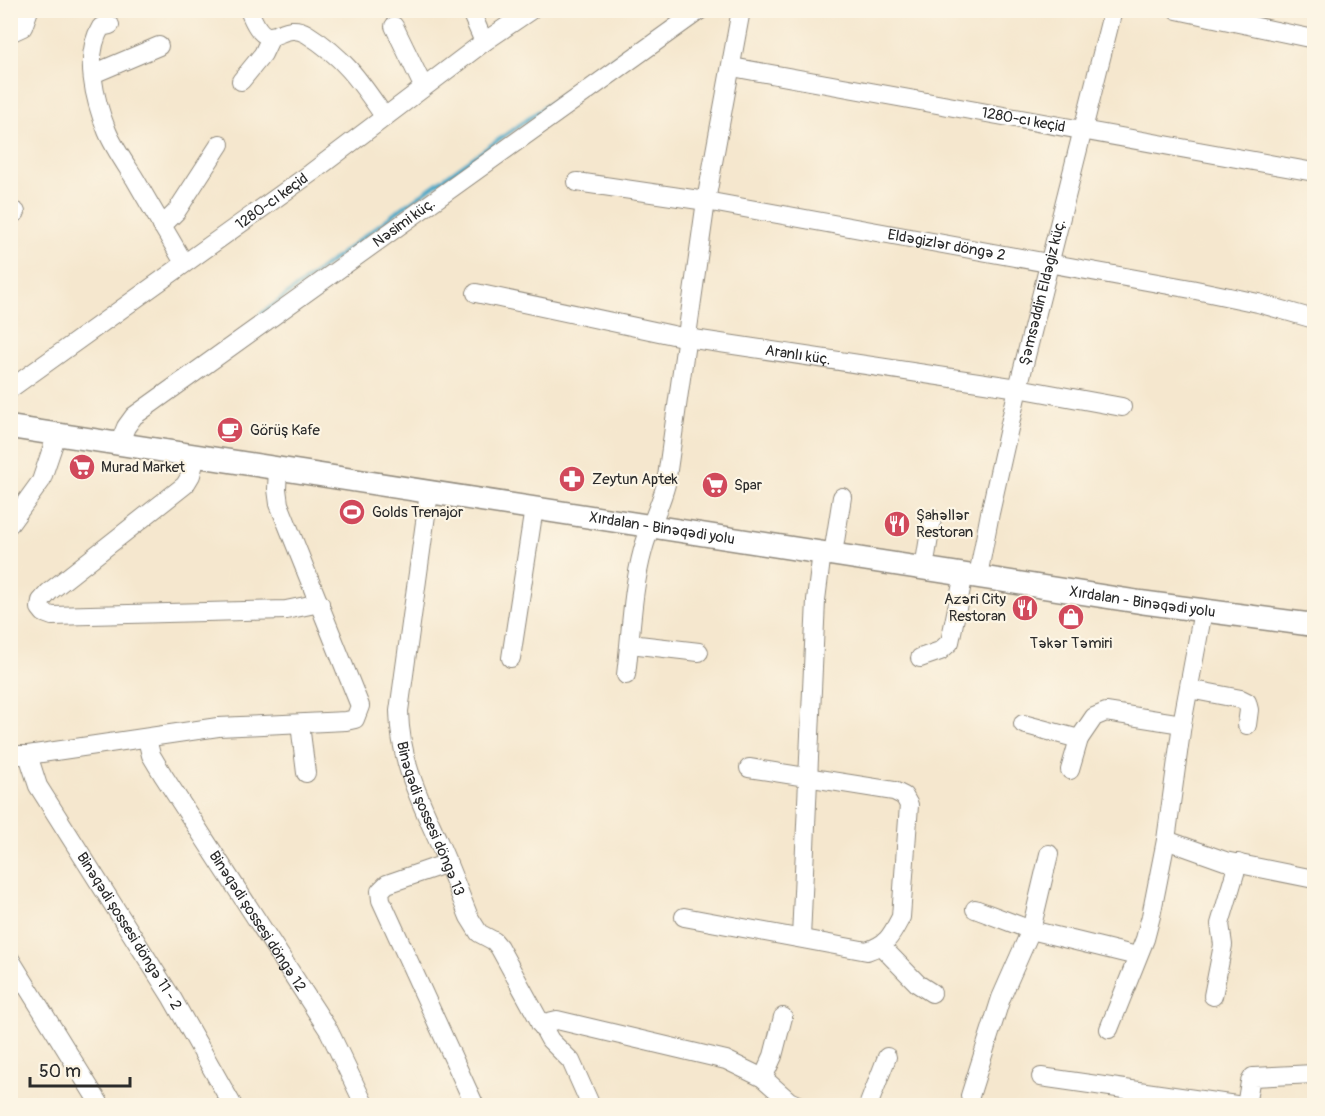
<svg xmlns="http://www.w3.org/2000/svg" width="1325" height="1116" viewBox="0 0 1325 1116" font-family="Pangolin,sans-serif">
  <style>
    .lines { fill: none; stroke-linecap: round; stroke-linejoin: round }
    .stream { stroke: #47a7c7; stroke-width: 4 }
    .minor-casing { stroke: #90897c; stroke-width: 20 }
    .major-casing { stroke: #90897c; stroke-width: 25 }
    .minor { stroke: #fff; stroke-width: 18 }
    .major { stroke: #fff; stroke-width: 22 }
    .labels { text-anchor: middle; stroke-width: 4.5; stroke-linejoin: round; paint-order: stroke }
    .street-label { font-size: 15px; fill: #2b2b2b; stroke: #fcf5e5 }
    .poi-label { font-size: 15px; fill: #2b2b2b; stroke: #fcf5e5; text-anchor: start }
  </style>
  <rect width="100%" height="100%" fill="#fcf5e5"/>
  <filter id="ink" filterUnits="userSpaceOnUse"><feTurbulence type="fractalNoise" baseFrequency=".0167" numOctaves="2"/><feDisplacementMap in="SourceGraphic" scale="12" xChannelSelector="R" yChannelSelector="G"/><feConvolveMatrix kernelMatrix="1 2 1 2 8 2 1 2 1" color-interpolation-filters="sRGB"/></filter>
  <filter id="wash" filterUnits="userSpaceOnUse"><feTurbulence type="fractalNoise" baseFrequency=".008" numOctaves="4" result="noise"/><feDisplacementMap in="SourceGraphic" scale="24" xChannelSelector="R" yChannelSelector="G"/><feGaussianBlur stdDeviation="1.35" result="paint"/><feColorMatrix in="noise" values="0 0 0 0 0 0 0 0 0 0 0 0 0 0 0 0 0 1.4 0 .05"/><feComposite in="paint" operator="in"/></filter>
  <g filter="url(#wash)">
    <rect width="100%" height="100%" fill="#f5e7ce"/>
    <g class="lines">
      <polyline class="stream" points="260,315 395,213 682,10"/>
    </g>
  </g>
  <g filter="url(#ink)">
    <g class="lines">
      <defs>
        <g id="minor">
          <path d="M249,10C269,62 279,17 307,34C344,57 360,81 384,116"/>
          <polyline points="470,10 484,42"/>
          <polyline points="1177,10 1314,39"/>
          <path d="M110,25L101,27C83,56 95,101 107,131C114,148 125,163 135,179C151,207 168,235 184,263"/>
          <polyline points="394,26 423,86"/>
          <polyline points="10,33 23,27 29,10"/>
          <path id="s1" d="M732,67L1314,172"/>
          <polyline points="93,74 159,46"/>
          <polyline points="241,81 263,54 271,37"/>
          <path id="s2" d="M577,182L706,201L1191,289L1258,303L1314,319"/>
          <polyline points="10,216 16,212"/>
          <polyline points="162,226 176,212 220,144"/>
          <path id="s3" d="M476,293L687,338L1018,388L1122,407"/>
          <path id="s4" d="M10,389L311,173L484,42L531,10"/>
          <path id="s5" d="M119,444L126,427L134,416L700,10"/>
          <polyline points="196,456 191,475 185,485 49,592 41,601 40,608 44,613 52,616 286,610 320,603"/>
          <path id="s6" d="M429,493L399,711C400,761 419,798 439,843C450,868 459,892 469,917L479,933L494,941L499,947L550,1040L571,1061L591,1106"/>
          <polyline points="10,524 41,481 57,434"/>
          <polyline points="833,554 842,497"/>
          <polyline points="924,568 932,519"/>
          <path id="s7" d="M978,576L990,513L1018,388L1113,10"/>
          <polyline points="630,644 699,652"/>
          <polyline points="511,658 534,508"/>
          <polyline points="920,658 940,651 950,642 964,574"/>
          <path d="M626,675C631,634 632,590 643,550C649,527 660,507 666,484L706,201L741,10"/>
          <polyline points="1189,689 1241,699 1247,702 1249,710 1247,725"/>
          <polyline points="300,724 306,773"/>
          <polyline points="1023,724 1079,739 1094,717 1106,712 1182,724"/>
          <path id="s8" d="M147,739L151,755L163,775L329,1031L365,1106"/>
          <polyline points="10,755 28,755 218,727 346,721 355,719 360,706 279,504 277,489 278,469"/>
          <path id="s9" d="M28,755L38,786L172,998L233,1106"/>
          <polyline points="1070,770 1079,739"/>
          <polyline points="1166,840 1225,861 1314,879"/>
          <polyline points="448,863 387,884 380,891 381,900 475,1106"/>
          <polyline points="975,909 1031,930 1137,956"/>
          <path d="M684,917L867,951C888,944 891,936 901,917L909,805L904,796L894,791L749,768"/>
          <polyline points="801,938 816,600 822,552"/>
          <polyline points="881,946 918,984 932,993"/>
          <polyline points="10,959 101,1106"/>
          <polyline points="1213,996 1223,945 1220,924 1238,863"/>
          <polyline points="540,1024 557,1020 726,1060 763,1078 789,1101 800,1106"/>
          <polyline points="1109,1029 1145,939 1151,916 1166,840 1182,724 1203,611"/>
          <polyline points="1041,1077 1243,1106"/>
          <polyline points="763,1078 773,1056 783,1017"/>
          <polyline points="970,1096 1001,998 1031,930 1049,854"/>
          <polyline points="868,1106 887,1057"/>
          <polyline points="1246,1106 1250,1082 1253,1077 1314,1074"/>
        </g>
        <g id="major">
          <path id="s10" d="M10,427L1140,602L1314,625"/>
        </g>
      </defs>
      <use href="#minor" class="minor-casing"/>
      <use href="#major" class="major-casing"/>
      <use href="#minor" class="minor"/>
      <use href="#major" class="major"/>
    </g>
  </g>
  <defs>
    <symbol id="cafe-disc" viewBox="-11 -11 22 22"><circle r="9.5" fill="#d1495b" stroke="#fcf5e5"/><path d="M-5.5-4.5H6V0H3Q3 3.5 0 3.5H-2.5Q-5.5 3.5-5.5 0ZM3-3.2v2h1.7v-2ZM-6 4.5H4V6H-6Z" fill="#fff"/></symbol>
    <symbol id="supermarket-disc" viewBox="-11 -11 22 22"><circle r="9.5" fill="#d1495b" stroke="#fcf5e5"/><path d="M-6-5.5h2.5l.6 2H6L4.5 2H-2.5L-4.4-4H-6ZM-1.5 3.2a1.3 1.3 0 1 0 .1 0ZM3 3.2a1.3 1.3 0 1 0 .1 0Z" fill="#fff"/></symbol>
    <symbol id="pharmacy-disc" viewBox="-11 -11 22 22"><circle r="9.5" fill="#d1495b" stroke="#fcf5e5"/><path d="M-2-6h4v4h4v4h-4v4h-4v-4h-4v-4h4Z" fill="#fff"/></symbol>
    <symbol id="stadium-disc" viewBox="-11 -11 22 22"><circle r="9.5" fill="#d1495b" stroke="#fcf5e5"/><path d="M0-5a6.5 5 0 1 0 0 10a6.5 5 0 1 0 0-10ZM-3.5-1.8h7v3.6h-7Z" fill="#fff"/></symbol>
    <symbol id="restaurant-disc" viewBox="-11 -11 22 22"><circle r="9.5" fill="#d1495b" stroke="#fcf5e5"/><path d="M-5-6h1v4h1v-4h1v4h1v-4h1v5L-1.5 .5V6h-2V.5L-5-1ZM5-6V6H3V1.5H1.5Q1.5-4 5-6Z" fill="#fff"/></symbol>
    <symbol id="shop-disc" viewBox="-11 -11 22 22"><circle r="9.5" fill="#d1495b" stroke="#fcf5e5"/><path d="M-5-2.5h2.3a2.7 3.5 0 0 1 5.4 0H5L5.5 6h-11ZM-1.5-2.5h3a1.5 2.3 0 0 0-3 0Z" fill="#fff"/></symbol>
  </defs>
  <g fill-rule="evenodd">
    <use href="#cafe-disc" x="215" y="415" width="30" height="30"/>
    <use href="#supermarket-disc" x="67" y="452" width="30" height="30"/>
    <use href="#pharmacy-disc" x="557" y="464" width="30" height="30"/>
    <use href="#supermarket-disc" x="700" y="470" width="30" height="30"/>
    <use href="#stadium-disc" x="337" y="497" width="30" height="30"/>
    <use href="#restaurant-disc" x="882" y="509" width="30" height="30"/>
    <use href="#restaurant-disc" x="1010" y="593" width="30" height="30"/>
    <use href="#shop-disc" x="1056" y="602" width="30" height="30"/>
  </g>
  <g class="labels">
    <g class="street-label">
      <text dy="5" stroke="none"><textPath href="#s1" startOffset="296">1280-cı keçid</textPath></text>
      <text dy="5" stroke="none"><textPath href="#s4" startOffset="322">1280-cı keçid</textPath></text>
      <text dy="5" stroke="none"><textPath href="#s5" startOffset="364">Nəsimi küç.</textPath></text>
      <text dy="5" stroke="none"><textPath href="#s2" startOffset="375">Eldəgizlər döngə 2</textPath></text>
      <text dy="5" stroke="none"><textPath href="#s7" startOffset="291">Şəmsəddin Eldəgiz küç.</textPath></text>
      <text dy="5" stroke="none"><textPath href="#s3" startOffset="328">Aranlı küç.</textPath></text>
      <text dy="5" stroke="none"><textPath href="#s10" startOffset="660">Xırdalan - Binəqədi yolu</textPath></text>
      <text dy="5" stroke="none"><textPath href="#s10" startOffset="1146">Xırdalan - Binəqədi yolu</textPath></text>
      <text dy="5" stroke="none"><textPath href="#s6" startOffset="333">Binəqədi şossesi döngə 13</textPath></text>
      <text dy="5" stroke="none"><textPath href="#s8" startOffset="214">Binəqədi şossesi döngə 12</textPath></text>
      <text dy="5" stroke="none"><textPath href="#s9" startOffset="204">Binəqədi şossesi döngə 11 - 2</textPath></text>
    </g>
    <g class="poi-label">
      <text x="250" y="435">Görüş Kafe</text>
      <text x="101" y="472">Murad Market</text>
      <text x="592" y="484">Zeytun Aptek</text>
      <text x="734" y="490">Spar</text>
      <text x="372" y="517">Golds Trenajor</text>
      <text x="916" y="520">Şahəllər<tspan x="916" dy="17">Restoran</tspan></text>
      <text x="1006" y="604" text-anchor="end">Azəri City<tspan x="1006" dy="17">Restoran</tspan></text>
      <text x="1071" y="648" text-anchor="middle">Təkər Təmiri</text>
    </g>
  </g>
  <rect width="1325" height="1116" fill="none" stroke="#fcf5e5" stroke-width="36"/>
  <path d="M30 1077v9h100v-9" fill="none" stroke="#2b2b2b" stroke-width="3"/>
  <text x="39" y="1077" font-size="18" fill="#2b2b2b" stroke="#fcf5e5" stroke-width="4.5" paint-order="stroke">50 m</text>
</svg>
